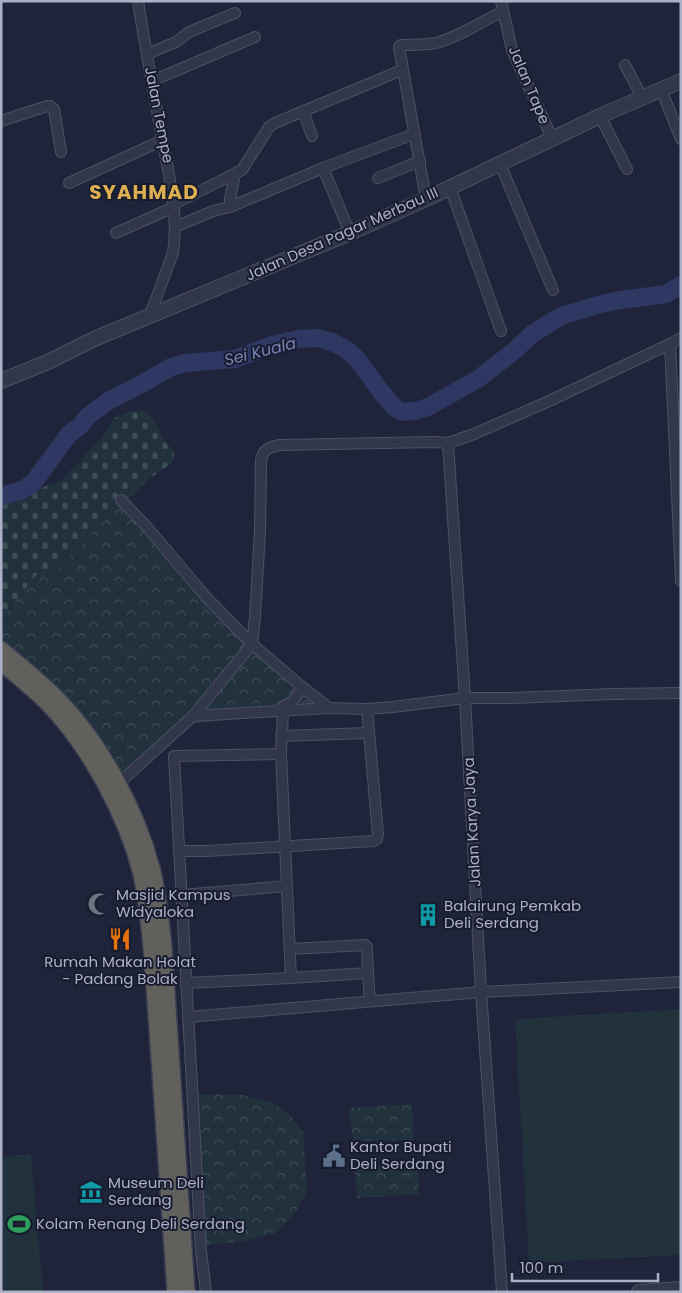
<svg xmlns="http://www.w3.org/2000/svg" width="682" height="1293" viewBox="0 0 682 1293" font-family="Poppins,sans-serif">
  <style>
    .cemetery { fill: url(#cemetery-stones) }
    .park { fill: url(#park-crowns) }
    .pitch { fill: #21323c }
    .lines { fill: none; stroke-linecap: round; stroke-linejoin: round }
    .river { stroke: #2f3862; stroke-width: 18 }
    .minor-casing { stroke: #4d5165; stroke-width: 12 }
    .tertiary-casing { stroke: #4d5165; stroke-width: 16 }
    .trunk-casing { stroke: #3a3e52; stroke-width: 18 }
    .minor { stroke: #33374b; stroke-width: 10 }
    .tertiary { stroke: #33374b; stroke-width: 14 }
    .trunk { stroke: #61605d; stroke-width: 15 }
    .labels { text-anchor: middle; stroke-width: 4; stroke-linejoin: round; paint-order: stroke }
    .street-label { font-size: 15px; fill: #adb1c7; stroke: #181c2f }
    .poi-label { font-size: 15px; fill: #adb1c7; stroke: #181c2f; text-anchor: start }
    .water-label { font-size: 16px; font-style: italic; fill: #7a85b7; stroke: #181c2f }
    .district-label { font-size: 20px; font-weight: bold; letter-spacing: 1px; fill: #deaf51; stroke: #181c2f }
  </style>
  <defs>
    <pattern id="cemetery-stones" width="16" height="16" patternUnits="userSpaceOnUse" patternTransform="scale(1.25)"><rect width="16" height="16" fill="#21323c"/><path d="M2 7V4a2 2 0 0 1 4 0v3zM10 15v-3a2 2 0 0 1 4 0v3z" fill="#3f4d57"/></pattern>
    <pattern id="park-crowns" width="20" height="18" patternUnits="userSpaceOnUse" patternTransform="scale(1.25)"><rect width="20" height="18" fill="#21323c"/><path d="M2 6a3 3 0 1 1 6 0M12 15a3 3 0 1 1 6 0" fill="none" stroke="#3f4d57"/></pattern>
  </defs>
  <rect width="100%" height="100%" fill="#1f243b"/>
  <polygon class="cemetery" points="145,410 155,421 160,433 167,444 175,452 172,463 149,479 46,579 39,572 1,620 1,498 38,489 63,480 101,438 115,418 130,411"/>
  <g class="park">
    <polygon points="121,505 248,643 327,710 179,725 119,779 1,645 1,620 39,572 47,579"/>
    <polygon points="198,1094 242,1095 274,1103 292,1117 303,1132 307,1191 296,1211 277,1232 244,1241 205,1245"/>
    <polygon points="412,1104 414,1140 353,1141 349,1108"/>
    <polygon points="417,1161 419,1194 357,1198 355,1168"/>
  </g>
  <g class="pitch">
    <polygon points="681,1009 681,1255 529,1263 515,1019"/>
    <polygon points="31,1154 43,1292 1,1292 1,1157"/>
  </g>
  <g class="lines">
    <polyline class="river" points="1,496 22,490 33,483 69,434 80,426 88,416 110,400 147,381 171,367 185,363 235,359 272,345 298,339 317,338 332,342 347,350 357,359 382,393 395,408 402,412 415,411 428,407 478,379 514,351 532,334 561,316 601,304 620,300 666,294 681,285"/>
    <defs>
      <g id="minor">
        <path d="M138,1C145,47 154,93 162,138C169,176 179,215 173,253L150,315"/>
        <polyline points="501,1 512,50 552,138"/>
        <polyline points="147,54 176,42 189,32 235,13"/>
        <polyline points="625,65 642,97"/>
        <polyline points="152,81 255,37"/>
        <polyline points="661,89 681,139"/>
        <polyline points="303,111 312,136"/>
        <polyline points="600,116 627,169"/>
        <polyline points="1,121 47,106 50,106 54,109 61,152"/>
        <polyline points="500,164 553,290"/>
        <polyline points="323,168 350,233"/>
        <polyline points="378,178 420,161"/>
        <polyline points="69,183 163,140"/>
        <polyline points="450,187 501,331"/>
        <path d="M426,199L399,47L401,45C412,45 424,45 436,43C457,38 483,21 503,11"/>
        <polyline points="174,204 242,170 269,127 275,123 402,70"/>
        <polyline points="230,207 230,199 235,174"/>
        <polyline points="175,227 213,211 230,207 323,168 414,134"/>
        <polyline points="116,233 174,207"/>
        <polyline points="670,344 681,581"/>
        <polyline points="448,443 465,698 481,992 502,1292"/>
        <polyline points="121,500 147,527 206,597 252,644 301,686 329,708"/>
        <path d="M279,709C289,704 299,698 301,686"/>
        <polyline points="283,711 281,754 291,978 368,973 367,947 365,945 290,949"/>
        <polyline points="193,716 329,708 367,709 393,707 465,698 511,698 613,694 681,693"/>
        <polyline points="281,736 369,733"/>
        <path d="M118,784L193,716L252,644L255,617L260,532L261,460C263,449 270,447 280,445L435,442L448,443L474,434L547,402L670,344L681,338"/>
        <polyline points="179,851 207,851 374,841 377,839 378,835 367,709"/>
        <polyline points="182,895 287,886"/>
        <polyline points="368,973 370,1001"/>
        <polyline points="186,983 291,978"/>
        <polyline points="188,1017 481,992 681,982"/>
        <polyline points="206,1292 201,1251 174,756 281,754"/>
      </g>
      <g id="tertiary">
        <polyline points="1,381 48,362 94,339 350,233 426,199 600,116 681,81"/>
        <polyline points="639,1292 681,1289"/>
      </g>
      <g id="trunk">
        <path d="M1,649C20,665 39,680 56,697C100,741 136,808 152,868C159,894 161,921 164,947L187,1292"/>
        <path d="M1,663C17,676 33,689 47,703C89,746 126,815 141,874C145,894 148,916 150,937C154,977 156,1018 159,1058C164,1136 170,1214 175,1292"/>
      </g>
    </defs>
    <use href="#minor" class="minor-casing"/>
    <use href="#tertiary" class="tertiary-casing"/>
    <use href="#trunk" class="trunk-casing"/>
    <use href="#minor" class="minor"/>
    <use href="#tertiary" class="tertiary"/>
    <use href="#trunk" class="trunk"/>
  </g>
  <defs>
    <symbol id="mosque-bare" viewBox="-9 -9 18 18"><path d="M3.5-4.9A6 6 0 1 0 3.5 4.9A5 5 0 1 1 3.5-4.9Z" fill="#6b7280" stroke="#181c2f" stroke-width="2.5" paint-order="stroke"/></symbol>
    <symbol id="building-bare" viewBox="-9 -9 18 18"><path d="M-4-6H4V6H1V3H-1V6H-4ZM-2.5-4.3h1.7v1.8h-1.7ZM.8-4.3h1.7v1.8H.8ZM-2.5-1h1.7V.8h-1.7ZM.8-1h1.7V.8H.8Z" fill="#0f9aa8" stroke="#181c2f" stroke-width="2.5" paint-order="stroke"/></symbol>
    <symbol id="restaurant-bare" viewBox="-9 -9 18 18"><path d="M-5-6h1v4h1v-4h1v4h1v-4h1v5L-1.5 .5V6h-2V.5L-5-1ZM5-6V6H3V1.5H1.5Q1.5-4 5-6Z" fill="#e8710a" stroke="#181c2f" stroke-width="2.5" paint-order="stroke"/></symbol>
    <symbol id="civic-bare" viewBox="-9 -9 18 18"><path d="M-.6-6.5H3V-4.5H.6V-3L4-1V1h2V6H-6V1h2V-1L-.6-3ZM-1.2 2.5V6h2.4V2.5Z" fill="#5c6f8a" stroke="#181c2f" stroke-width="2.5" paint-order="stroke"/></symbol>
    <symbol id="museum-bare" viewBox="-9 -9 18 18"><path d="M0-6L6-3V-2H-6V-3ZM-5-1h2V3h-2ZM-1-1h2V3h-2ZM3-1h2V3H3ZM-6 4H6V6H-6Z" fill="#0f9aa8" stroke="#181c2f" stroke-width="2.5" paint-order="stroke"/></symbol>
    <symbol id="stadium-bare" viewBox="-9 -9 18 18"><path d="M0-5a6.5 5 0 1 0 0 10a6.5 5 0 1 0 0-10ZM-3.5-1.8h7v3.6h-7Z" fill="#2e9e5b" stroke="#181c2f" stroke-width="2.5" paint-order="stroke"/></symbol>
  </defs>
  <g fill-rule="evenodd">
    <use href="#mosque-bare" x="83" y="888" width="32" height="32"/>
    <use href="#building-bare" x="412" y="899" width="32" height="32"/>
    <use href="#restaurant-bare" x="104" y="923" width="32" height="32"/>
    <use href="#civic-bare" x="318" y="1140" width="32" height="32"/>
    <use href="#museum-bare" x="75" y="1176" width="32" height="32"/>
    <use href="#stadium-bare" x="3" y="1208" width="32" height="32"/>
  </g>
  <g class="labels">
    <g class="street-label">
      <text transform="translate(529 85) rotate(67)" y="5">Jalan Tape</text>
      <text transform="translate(159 115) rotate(79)" y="5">Jalan Tempe</text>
      <text transform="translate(342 234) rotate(-24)" y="5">Jalan Desa Pagar Merbau III</text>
      <text transform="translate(472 822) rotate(-93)" y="5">Jalan Karya Jaya</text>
    </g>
    <g class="poi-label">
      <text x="116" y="900">Masjid Kampus<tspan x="116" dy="17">Widyaloka</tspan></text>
      <text x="444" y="911">Balairung Pemkab<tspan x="444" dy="17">Deli Serdang</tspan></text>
      <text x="120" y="967" text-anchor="middle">Rumah Makan Holat<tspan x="120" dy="17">- Padang Bolak</tspan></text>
      <text x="350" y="1152">Kantor Bupati<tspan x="350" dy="17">Deli Serdang</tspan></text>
      <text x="108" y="1188">Museum Deli<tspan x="108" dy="17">Serdang</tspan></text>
      <text x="36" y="1229">Kolam Renang Deli Serdang</text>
    </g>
    <g class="water-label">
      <text transform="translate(260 351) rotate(-14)" y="6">Sei Kuala</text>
    </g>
    <g class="district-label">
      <text x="144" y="199">SYAHMAD</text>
    </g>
  </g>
  <rect width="682" height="1293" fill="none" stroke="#adb1c7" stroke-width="5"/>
  <path d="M512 1273v8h146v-8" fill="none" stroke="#adb1c7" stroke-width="2.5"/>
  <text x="520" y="1273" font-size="15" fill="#adb1c7" stroke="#181c2f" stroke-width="4" paint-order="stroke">100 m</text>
</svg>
